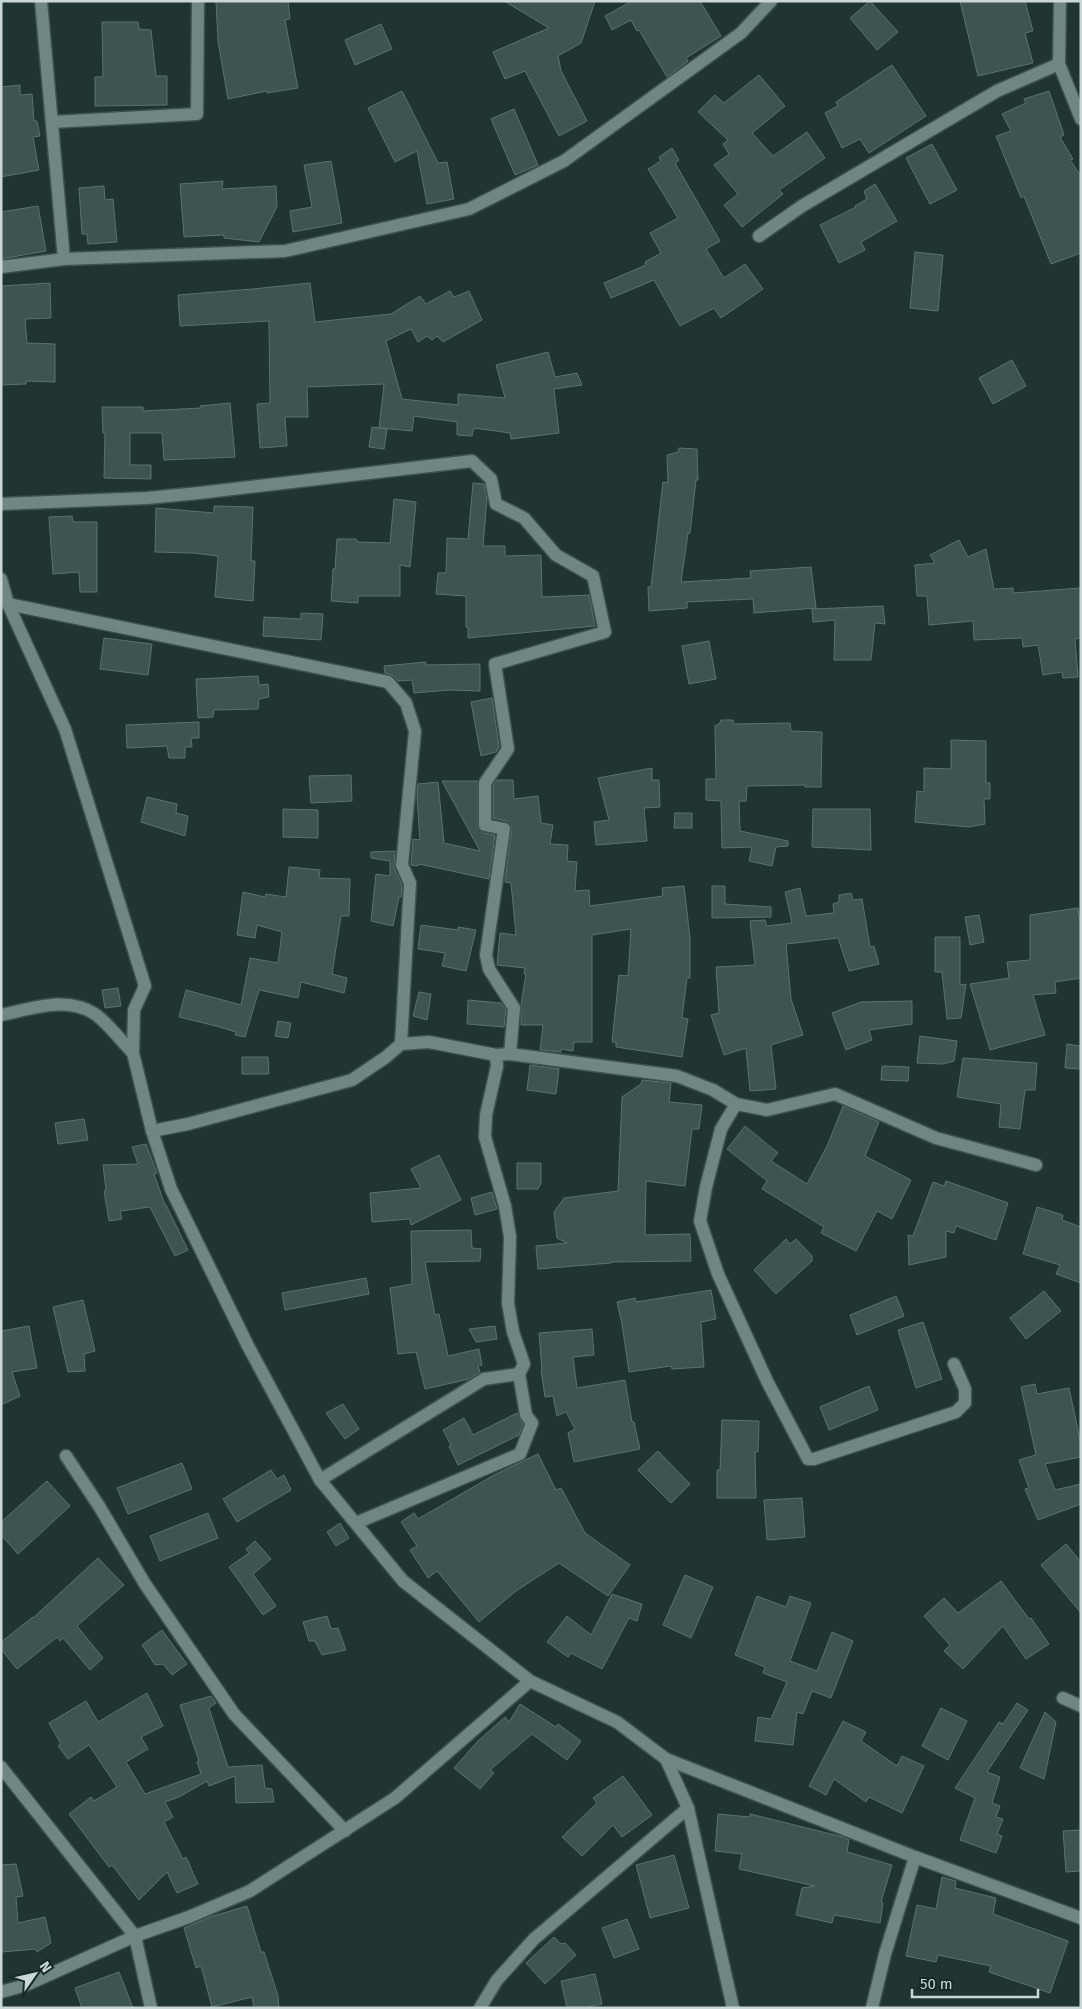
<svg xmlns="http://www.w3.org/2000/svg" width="1082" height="2009" viewBox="0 0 1082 2009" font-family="'Fira Sans',sans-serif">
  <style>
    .building { fill: #3e5453; stroke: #5b7271 }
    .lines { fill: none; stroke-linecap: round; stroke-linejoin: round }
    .street-casing { stroke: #3e504f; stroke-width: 15 }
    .street { stroke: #6f8685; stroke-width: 12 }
  </style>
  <rect width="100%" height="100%" fill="#1f3433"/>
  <g class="building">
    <polygon points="216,1 288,1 290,19 285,20 298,88 267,93 267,91 228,99 218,41"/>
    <polygon points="504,1 595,1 581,43 558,56 561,71 587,121 559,136 525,71 505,79 493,52 549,28"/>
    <polygon points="632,1 700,1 721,36 686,58 688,61 667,77 639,30 637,31 631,20 612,30 605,16"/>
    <polygon points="870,1 898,32 877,50 850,18"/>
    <polygon points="960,1 1025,1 1033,31 1025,33 1033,63 978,76"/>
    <polygon points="102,22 138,22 139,29 151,30 156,76 167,76 167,105 95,106 95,77 103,77"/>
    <polygon points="381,24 392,49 355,65 345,40"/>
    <polygon points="892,65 926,116 869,153 860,139 842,148 825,113 838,106 836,102"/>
    <polygon points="759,75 785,106 752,133 773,156 807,132 825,158 779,190 783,194 742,227 724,205 738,194 714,165 729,154 723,144 728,140 698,112 715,95 724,103"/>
    <polygon points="20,85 20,95 32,94 34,121 37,121 40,136 33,137 39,170 1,177 1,87"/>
    <polygon points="402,91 438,163 447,162 454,199 427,204 417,151 395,162 368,108"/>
    <polygon points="1049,91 1064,135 1060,137 1073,159 1070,160 1081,176 1081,253 1051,264 1024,196 1021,198 996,136 1011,131 1002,114 1026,103 1024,99"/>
    <polygon points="514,109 538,165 515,175 491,119"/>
    <polygon points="932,144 957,190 930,204 906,158"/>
    <polygon points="672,148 679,160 675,163 720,241 706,249 724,278 745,264 763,289 721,318 714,308 680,326 654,280 611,298 604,283 646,265 645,262 661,253 650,233 678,218 648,169 661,161 659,157"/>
    <polygon points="331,161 342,223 293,232 290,211 312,207 304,165"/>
    <polygon points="223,181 222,189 276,186 277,207 259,242 224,238 224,235 184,237 180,184"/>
    <polygon points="875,184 897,221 861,242 865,250 839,263 820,225 856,207 855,206 867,199 864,191"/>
    <polygon points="104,186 105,200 113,199 117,242 88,244 87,234 82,234 79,188"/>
    <polygon points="38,206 46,251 1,259 1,212"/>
    <polygon points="915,252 943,255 938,311 910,308"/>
    <polygon points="50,283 51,318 25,319 27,343 55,344 55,382 26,381 26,384 1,385 1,286"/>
    <polygon points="310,283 315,322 391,314 420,296 426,304 450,291 454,297 469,291 482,320 443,342 437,336 432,340 427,336 418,342 411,329 386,341 402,399 458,405 458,394 505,398 496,365 548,352 555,377 577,373 582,385 554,389 559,433 511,439 510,433 474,428 472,436 457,435 457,422 414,416 412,431 379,428 384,384 307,387 308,417 285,417 287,446 260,448 257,404 270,403 269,321 180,326 178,295 253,289"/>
    <polygon points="1012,360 1026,386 993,404 979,378"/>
    <polygon points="230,403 235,457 164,460 162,433 130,433 130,465 151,465 151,479 104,478 105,433 103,433 102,407 143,407 143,411 201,408 200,406"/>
    <polygon points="372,427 387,429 384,449 369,447"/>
    <polygon points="679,448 697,449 698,480 696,480 690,533 688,533 681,582 751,578 750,571 811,567 816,608 754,613 753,599 687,602 687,608 649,611 648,587 651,587 663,482 668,483 667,455 678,452"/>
    <polygon points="473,483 484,484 487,499 483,546 505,546 505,556 541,555 542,597 589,595 595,626 468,638 468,627 466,627 466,596 436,594 438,573 446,573 447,538 468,539"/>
    <polygon points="394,499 416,502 410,567 400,565 400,596 358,596 358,603 331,601 333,569 335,569 337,539 356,539 358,542 390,543"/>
    <polygon points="214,506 253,507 251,561 255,561 253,601 215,597 218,556 193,553 155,552 156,508 214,513"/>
    <polygon points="72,516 73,522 97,522 97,592 80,592 79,572 53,574 49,517"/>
    <polygon points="959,540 968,557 986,549 994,589 1013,588 1013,593 1081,588 1081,638 1075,639 1078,677 1063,678 1062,672 1043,675 1038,645 1023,647 1022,638 974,640 973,621 929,625 927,596 917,596 915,565 935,563 930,555"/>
    <polygon points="883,606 885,624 875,623 871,660 834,660 835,620 813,622 812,609"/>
    <polygon points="301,613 323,614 321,640 263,636 264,617 301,619"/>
    <polygon points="104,638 152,644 148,675 100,669"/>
    <polygon points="709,641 716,679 689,684 682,646"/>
    <polygon points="426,662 426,665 480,664 480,691 450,690 414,693 412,680 398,681 394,676 385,673 384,666"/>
    <polygon points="258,676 259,685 268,684 269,697 259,699 258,709 214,710 213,717 198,718 196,679"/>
    <polygon points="492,698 499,747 496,752 481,756 471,702"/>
    <polygon points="721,720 733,720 734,724 790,723 791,731 822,732 821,787 805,787 805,785 747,786 746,801 739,801 740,831 788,841 788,846 776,847 772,866 749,861 752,847 722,848 721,801 706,800 706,779 716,779 715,726 720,723"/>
    <polygon points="199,722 199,738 191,738 192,747 185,747 185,758 169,758 167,746 127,748 126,725"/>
    <polygon points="951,740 986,741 986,783 990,783 990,799 984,799 985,824 969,827 915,822 917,791 924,792 924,768 951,769"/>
    <polygon points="652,768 652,780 659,780 660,807 644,808 647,841 596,845 594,822 609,820 598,778"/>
    <polygon points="351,775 352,801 311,803 309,776"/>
    <polygon points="497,780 513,780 514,799 538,796 541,823 553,825 550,844 568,845 567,861 577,862 575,891 589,890 590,906 663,896 662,888 684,886 690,938 690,978 687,978 682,1018 688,1019 682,1057 616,1047 616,1042 612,1042 619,975 628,976 631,929 592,935 592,1042 574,1042 573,1051 561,1049 561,1052 540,1050 543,1025 521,1025 521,1004 526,974 524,974 525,968 497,965 500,933 516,935 511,883 505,882 512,827 506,821 493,818 493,785"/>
    <polygon points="442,781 478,781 478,828 483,833 495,835 489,879 419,864 418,866 411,865 413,839 420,840 417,798 418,784 438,782 444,843 480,851"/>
    <polygon points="147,797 177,804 176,813 188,816 185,836 141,822"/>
    <polygon points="283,809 318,810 318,838 283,837"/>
    <polygon points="813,809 870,809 871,850 812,847"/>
    <polygon points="675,813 692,813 692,828 674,828"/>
    <polygon points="395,851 394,868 402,885 401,897 399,897 393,926 371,921 376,874 390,876 390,861 371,858 371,852"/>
    <polygon points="289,867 320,870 319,878 350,879 349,916 341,916 332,974 347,978 344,993 301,982 298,998 259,990 245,1037 235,1035 236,1032 216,1026 179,1017 186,990 241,1005 250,958 278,963 282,932 257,925 255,938 237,935 243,892 265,897 266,894 286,897"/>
    <polygon points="712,886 725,886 725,904 771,907 771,917 712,918"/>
    <polygon points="800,888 806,916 834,913 833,904 839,902 839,895 851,893 853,900 862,899 870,947 874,946 879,964 849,971 838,938 786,944 791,999 803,1035 771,1045 776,1089 750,1091 746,1048 724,1055 711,1015 719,1013 716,967 755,965 750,921 765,920 767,926 792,923 785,892"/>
    <polygon points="1078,908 1081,928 1081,978 1055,982 1056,993 1033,995 1045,1035 990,1050 970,984 1009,978 1007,962 1030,960 1030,915"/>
    <polygon points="979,915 984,942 970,945 965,917"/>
    <polygon points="421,925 458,930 458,927 476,930 466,971 442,966 445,953 418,949"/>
    <polygon points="935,937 960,937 960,985 966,984 961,1018 947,1019 942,972 935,972"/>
    <polygon points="118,988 121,1006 105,1008 102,990"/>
    <polygon points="419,992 431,994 427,1020 413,1016"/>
    <polygon points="468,1000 501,1003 506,1010 504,1027 467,1024"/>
    <polygon points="912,1001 912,1024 869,1030 872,1040 846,1050 832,1013 861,1002"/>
    <polygon points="278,1021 291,1023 288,1038 275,1036"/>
    <polygon points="920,1036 957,1041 954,1061 943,1064 917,1063"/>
    <polygon points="1067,1044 1081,1046 1081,1069 1065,1068"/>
    <polygon points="242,1057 268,1057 269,1074 242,1074"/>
    <polygon points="963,1058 1037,1063 1035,1090 1025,1090 1020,1129 999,1127 1001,1104 957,1097"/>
    <polygon points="530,1065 559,1069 556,1094 527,1090"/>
    <polygon points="882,1066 909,1067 908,1081 881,1080"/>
    <polygon points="642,1080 671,1083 669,1102 702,1105 699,1129 692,1129 685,1186 646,1181 645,1235 690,1234 691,1261 611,1262 611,1263 538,1269 536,1246 567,1243 557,1238 554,1212 564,1198 618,1191 622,1097 641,1084"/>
    <polygon points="843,1106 879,1122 865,1156 911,1180 892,1219 877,1211 856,1251 821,1233 824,1227 762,1189 767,1181 727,1149 745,1126 778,1153 771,1161 807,1184 828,1144"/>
    <polygon points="84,1119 88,1140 58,1144 55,1123"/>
    <polygon points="146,1144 157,1173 154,1174 165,1205 166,1205 188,1250 175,1256 150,1207 120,1211 122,1219 109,1221 104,1191 106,1190 103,1165 138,1164 132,1147"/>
    <polygon points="439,1155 461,1200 411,1225 410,1219 372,1222 370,1193 421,1188 411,1169"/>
    <polygon points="517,1163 541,1163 541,1183 538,1189 517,1189"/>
    <polygon points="946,1181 1008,1203 996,1240 956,1226 954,1233 946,1231 946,1257 909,1265 908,1235 913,1236 933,1182 944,1186"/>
    <polygon points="492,1192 497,1209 475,1215 471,1198"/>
    <polygon points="1037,1207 1063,1215 1062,1220 1081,1227 1081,1283 1056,1274 1060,1265 1023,1254"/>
    <polygon points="471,1230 472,1248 481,1249 480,1261 425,1262 435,1315 439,1314 448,1356 479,1349 482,1365 478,1366 480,1372 469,1379 425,1389 416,1352 398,1354 390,1288 412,1284 411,1231"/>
    <polygon points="786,1239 790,1244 796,1239 812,1256 812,1261 776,1294 754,1270"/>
    <polygon points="366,1278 369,1294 285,1310 282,1293"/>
    <polygon points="711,1290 716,1319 701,1322 704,1367 672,1369 671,1366 629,1372 622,1324 617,1302 635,1298 636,1302"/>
    <polygon points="1044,1291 1061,1311 1026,1339 1010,1318"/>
    <polygon points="896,1296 904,1316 857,1335 850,1315"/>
    <polygon points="83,1300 95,1351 84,1354 85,1371 68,1372 53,1307"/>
    <polygon points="923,1322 942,1379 916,1388 898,1330"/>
    <polygon points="29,1326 37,1368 12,1372 20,1396 1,1405 1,1331"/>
    <polygon points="495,1326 497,1339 476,1342 469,1329"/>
    <polygon points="592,1329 594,1355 573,1357 577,1388 625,1380 632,1422 634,1422 640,1449 574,1462 568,1433 575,1429 566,1412 557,1416 553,1396 545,1397 541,1370 542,1370 539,1333"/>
    <polygon points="1035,1384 1037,1394 1069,1388 1081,1444 1081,1457 1045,1464 1055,1490 1081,1484 1081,1504 1038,1520 1025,1489 1029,1488 1019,1460 1036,1455 1021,1387"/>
    <polygon points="869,1386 878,1410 829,1430 820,1407"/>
    <polygon points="343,1404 359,1429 345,1439 326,1413"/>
    <polygon points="517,1413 523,1424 519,1435 458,1465 449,1446 451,1445 443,1430 464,1418 473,1435"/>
    <polygon points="722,1420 759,1421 758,1452 755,1452 756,1498 717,1498 717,1470 720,1470"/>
    <polygon points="658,1451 690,1484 671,1503 638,1470"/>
    <polygon points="538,1454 556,1490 561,1488 585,1533 630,1565 608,1596 559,1563 516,1591 479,1622 437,1571 428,1578 410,1550 417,1546 401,1522 414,1513 418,1519 494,1475"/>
    <polygon points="182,1463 192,1489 128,1514 117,1488"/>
    <polygon points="271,1470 277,1479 284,1475 291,1490 237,1522 223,1499"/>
    <polygon points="47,1481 70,1506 18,1554 1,1535 1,1522"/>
    <polygon points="802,1498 805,1537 767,1540 764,1500"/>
    <polygon points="208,1513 218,1538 160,1561 150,1536"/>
    <polygon points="340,1523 349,1538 336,1546 327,1532"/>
    <polygon points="255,1541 271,1559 253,1574 276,1606 263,1615 229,1567 249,1553 246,1549"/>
    <polygon points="1066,1544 1081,1562 1081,1613 1041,1565"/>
    <polygon points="98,1558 124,1585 77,1626 103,1658 90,1670 63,1638 60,1641 57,1637 17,1669 1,1649 1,1642 33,1617 33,1618"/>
    <polygon points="685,1575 713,1587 691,1638 663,1625"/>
    <polygon points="1001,1581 1029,1619 1031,1618 1049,1644 1026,1659 1003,1626 963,1669 944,1651 950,1645 924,1616 944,1598 958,1613"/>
    <polygon points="612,1594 642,1604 637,1621 629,1618 602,1669 571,1653 568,1657 547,1642 567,1616 591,1635"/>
    <polygon points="757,1596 786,1607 790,1596 811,1603 790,1661 817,1671 832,1632 853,1641 831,1698 812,1691 803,1714 797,1712 793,1745 755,1741 758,1717 771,1719 787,1682 763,1673 765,1667 735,1655"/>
    <polygon points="327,1616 331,1629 338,1628 346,1650 322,1655 315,1641 309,1641 303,1622"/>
    <polygon points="162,1630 187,1664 172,1675 163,1664 155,1665 142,1645"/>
    <polygon points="147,1693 163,1726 141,1737 148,1749 126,1762 145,1794 201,1774 197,1762 199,1761 180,1705 211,1696 216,1703 209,1708 228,1767 262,1765 265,1788 272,1789 274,1802 236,1803 235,1776 209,1786 207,1781 179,1797 165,1802 173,1817 164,1822 183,1859 186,1857 198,1884 177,1893 167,1872 139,1900 112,1865 109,1867 69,1814 91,1797 94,1801 117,1787 89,1745 68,1759 58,1746 61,1744 49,1723 86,1701 98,1722"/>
    <polygon points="1017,1703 1028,1710 987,1772 1000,1777 992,1803 1000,1806 996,1817 1003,1819 997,1834 1002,1836 996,1853 960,1840 975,1798 955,1788 999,1722 1003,1724"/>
    <polygon points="520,1704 556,1727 558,1724 581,1741 567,1760 532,1734 490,1770 494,1773 480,1789 454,1768 478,1741 505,1717 509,1722"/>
    <polygon points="941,1708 967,1721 948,1760 922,1746"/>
    <polygon points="1045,1712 1056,1722 1044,1779 1020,1768"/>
    <polygon points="843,1721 866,1732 861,1741 897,1766 902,1756 924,1766 902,1813 869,1797 866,1802 834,1779 826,1795 809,1786"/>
    <polygon points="623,1776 652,1815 622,1837 613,1825 582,1856 562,1837 597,1803 593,1798"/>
    <polygon points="718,1814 750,1817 750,1814 843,1837 849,1840 847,1852 892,1865 881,1902 883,1903 880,1923 834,1915 832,1923 796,1915 802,1888 815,1886 739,1869 742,1854 715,1851"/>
    <polygon points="1081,1830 1081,1871 1066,1872 1063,1831"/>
    <polygon points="674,1855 689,1908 650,1918 636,1865"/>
    <polygon points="16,1864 23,1896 16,1897 18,1923 45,1917 51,1943 37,1952 36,1949 1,1952 1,1865"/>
    <polygon points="942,1877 956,1881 955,1888 996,1898 993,1914 1068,1941 1050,1993 989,1972 991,1966 938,1955 936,1962 906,1956 917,1905 936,1909"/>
    <polygon points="247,1906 261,1952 264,1952 278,1996 279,2008 254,2008 252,1997 212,2007 201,1966 196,1968 184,1928 210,1917"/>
    <polygon points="627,1919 639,1949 614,1958 602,1928"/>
    <polygon points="554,1937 561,1944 565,1943 576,1955 545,1984 526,1963"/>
    <polygon points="119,1972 133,2008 82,2008 75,1988"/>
    <polygon points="595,1974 602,2004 583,2008 567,2008 561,1981"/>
  </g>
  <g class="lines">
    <defs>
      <g id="street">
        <polyline points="41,1 64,259"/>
        <polyline points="1060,1 1059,64 1081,119"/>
        <polyline points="52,122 197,114 198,1"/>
        <polyline points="759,236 802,206 997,91 1059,64"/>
        <polyline points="1,267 64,259 285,251 469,209 564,161 741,33 771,1"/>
        <polyline points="1,504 147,498 199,493 472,461 491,479 496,504 524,518 556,555 593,576 605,632 495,664 508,749 485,783 485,825 504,829 486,955 489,969 514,1008 510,1054"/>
        <polyline points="1,579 8,604 65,729 145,986 134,1010 133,1053 152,1131 171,1189 248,1346 320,1480 403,1581 530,1681 617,1722 666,1759 688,1808 733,2008"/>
        <polyline points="8,604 388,682 406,703 415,731 402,865 410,883 401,1044"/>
        <path d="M1,1015C31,1009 67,995 95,1014C108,1023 121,1041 133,1053"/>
        <polyline points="736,1104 721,1129 706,1187 700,1221 718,1274 767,1381 808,1459 814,1459 956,1412 965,1403 965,1389 954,1364"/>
        <polyline points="152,1131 188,1124 352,1080 386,1057 401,1044 429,1042 496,1055 510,1054 677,1076 713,1090 736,1104 767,1110 835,1094 936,1138 1036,1165"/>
        <polyline points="66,1456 99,1506 145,1584 234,1714 345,1831"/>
        <polyline points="320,1480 484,1379 519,1374"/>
        <polyline points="356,1523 520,1454 532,1423 526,1415 519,1374 524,1364 513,1332 508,1303 510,1237 505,1206 485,1137 486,1115 497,1066 496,1055"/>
        <polyline points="1063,1698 1081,1706"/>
        <polyline points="666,1759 915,1857 1081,1918"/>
        <polyline points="1,1767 135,1936 151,2008"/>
        <polyline points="1,1992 26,1985 135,1936 189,1917 250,1891 395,1798 530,1681"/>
        <polyline points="480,2008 497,1980 534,1939 688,1808"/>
        <polyline points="872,2008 885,1954 915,1857"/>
      </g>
    </defs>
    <use href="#street" class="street-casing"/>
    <use href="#street" class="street"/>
  </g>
  <rect width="1082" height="2009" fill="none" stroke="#cad7d6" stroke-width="5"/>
  <g transform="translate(35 1974) rotate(56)" stroke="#152a29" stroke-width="4" paint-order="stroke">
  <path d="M0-4L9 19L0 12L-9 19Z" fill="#cad7d6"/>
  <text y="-8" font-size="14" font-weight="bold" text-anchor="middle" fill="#cad7d6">N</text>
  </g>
  <path d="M912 1989v8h126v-8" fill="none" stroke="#cad7d6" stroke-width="2.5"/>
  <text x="920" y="1989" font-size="15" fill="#cad7d6" stroke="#152a29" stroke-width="4" paint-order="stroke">50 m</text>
</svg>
